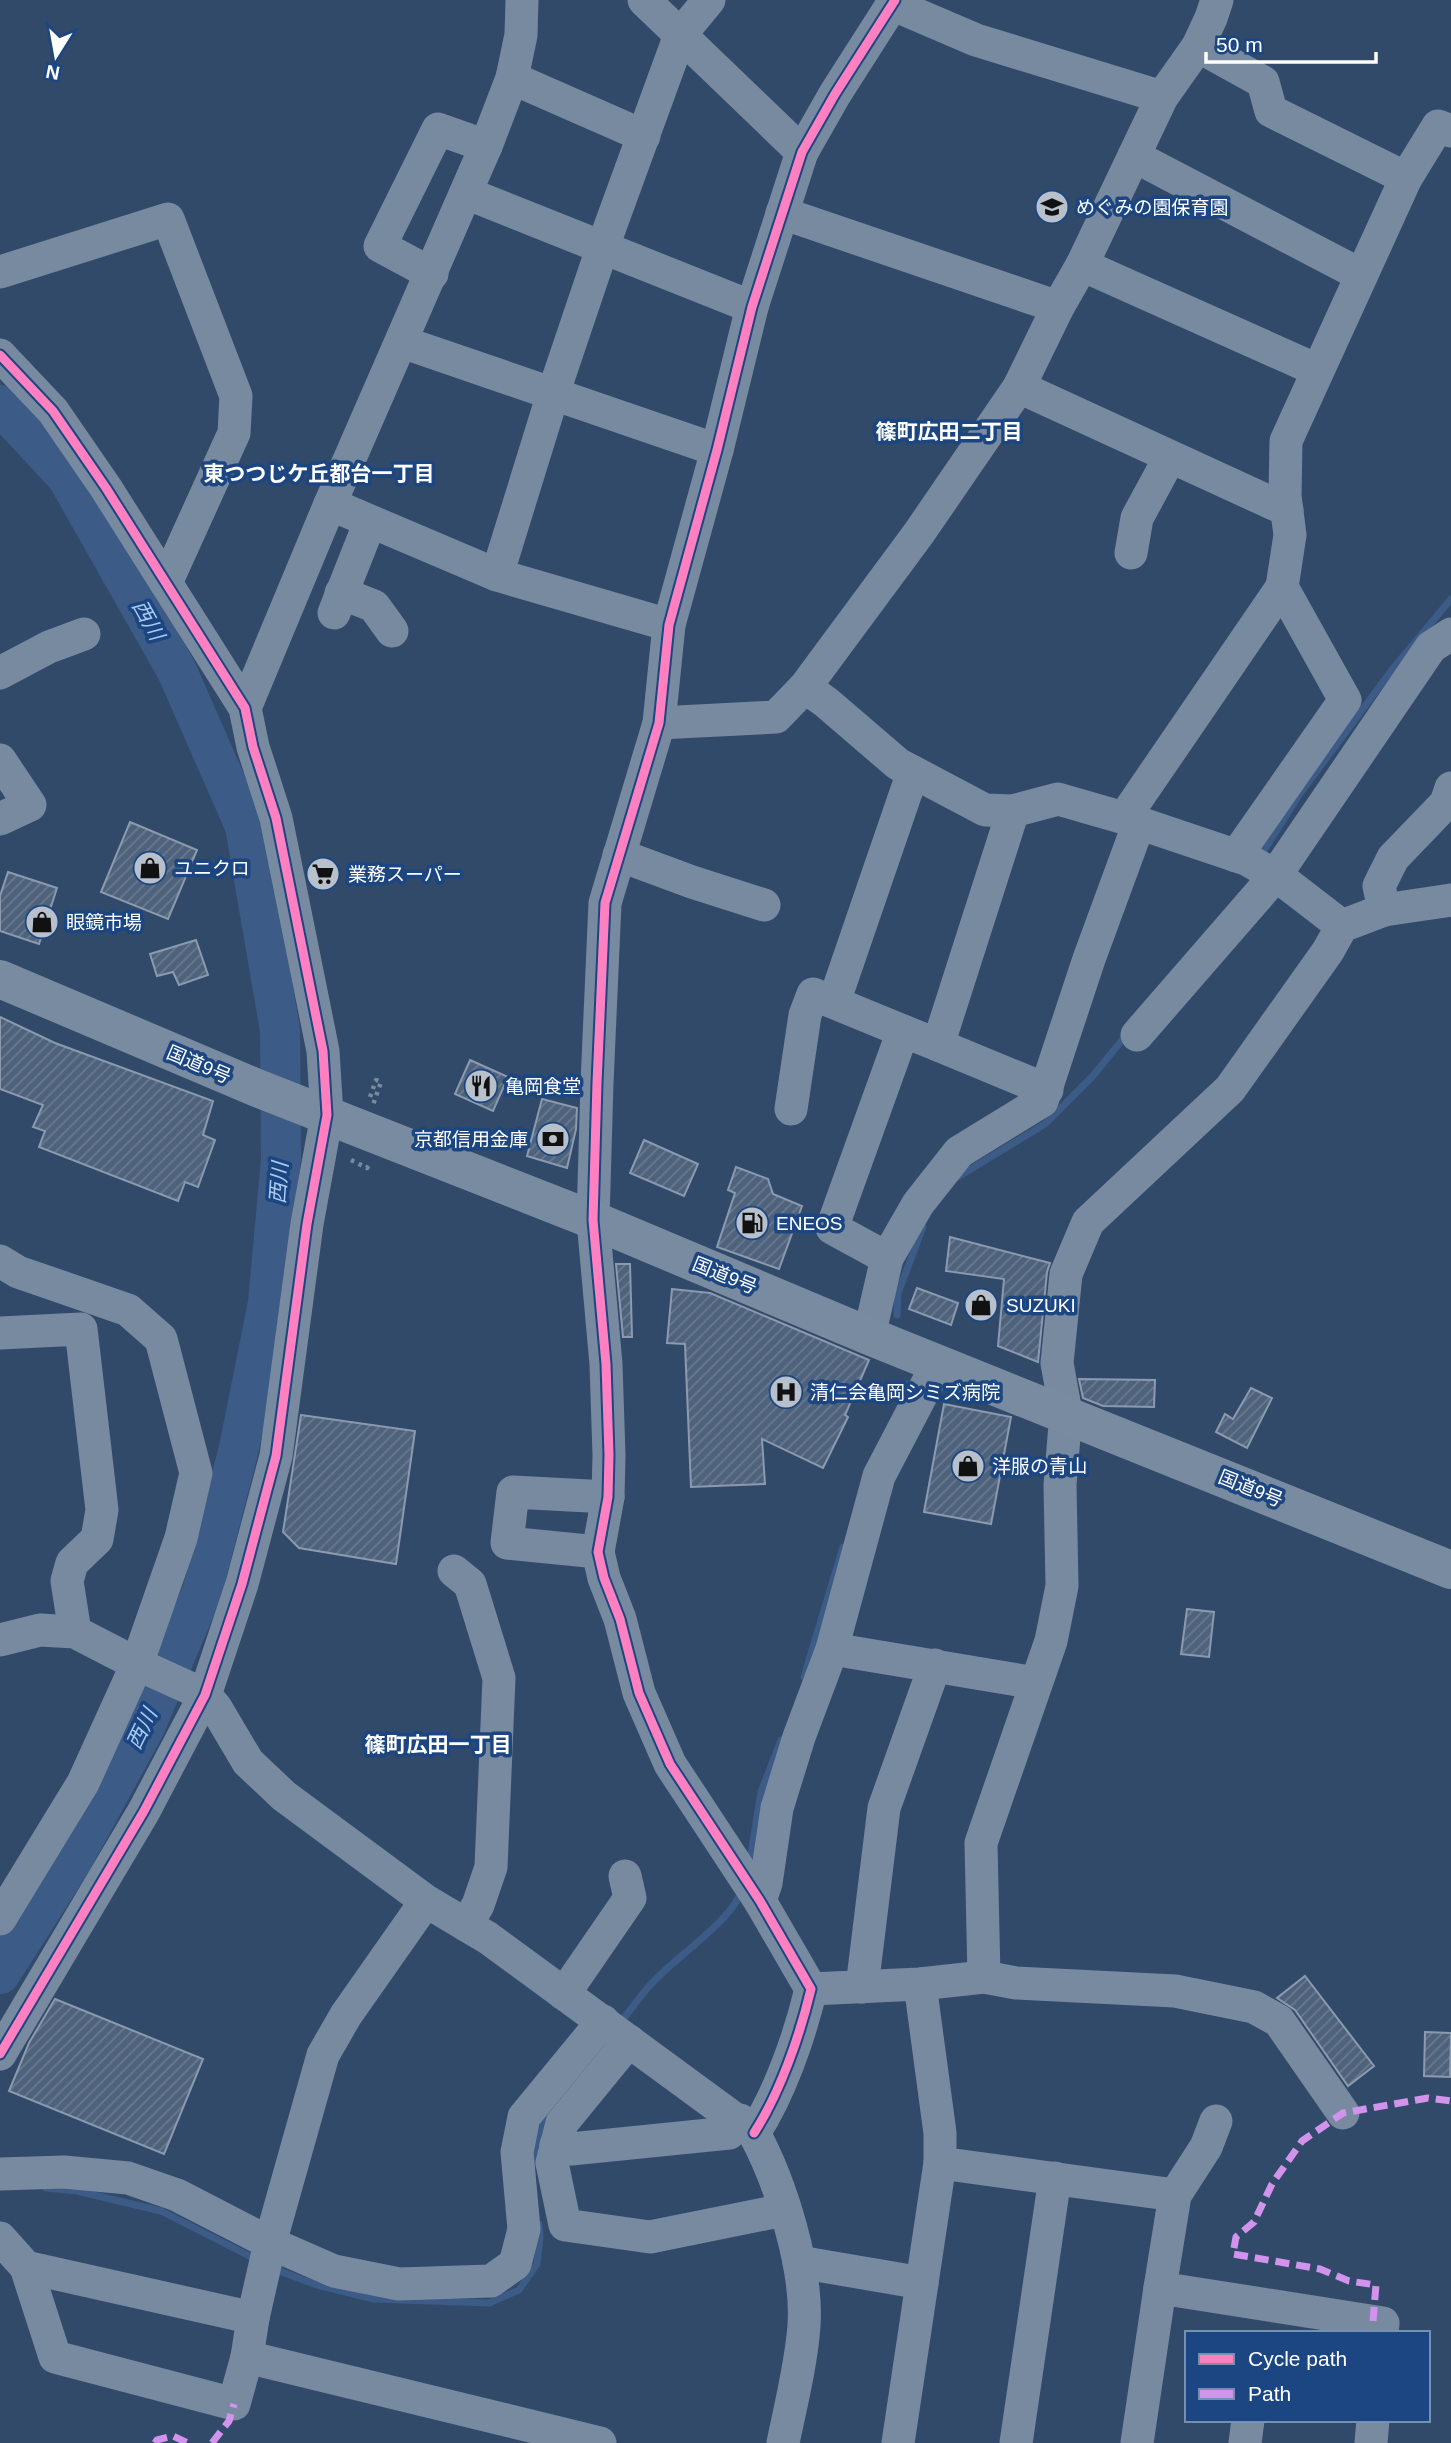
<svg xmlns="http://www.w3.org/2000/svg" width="1451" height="2443" viewBox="0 0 1451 2443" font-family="Arial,'Noto Sans JP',sans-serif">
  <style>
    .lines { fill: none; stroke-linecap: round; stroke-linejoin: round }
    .stream { stroke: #3c5b86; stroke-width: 7 }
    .river { stroke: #3c5b86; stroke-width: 40 }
    .building { fill: url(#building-hatch); stroke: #8b9aaf; stroke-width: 2 }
    .path { stroke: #788aa0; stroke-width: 4.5; stroke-dasharray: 3.5 5; stroke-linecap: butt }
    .minor { stroke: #788aa0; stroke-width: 33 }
    .highway { stroke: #798ba0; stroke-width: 38 }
    .quiet { stroke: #d193ec; stroke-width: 7; stroke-dasharray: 14 7; stroke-linecap: butt }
    .cycleway-casing { stroke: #1b4681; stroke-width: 13 }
    .cycleway { stroke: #ff80c0; stroke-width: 9 }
    .labels { text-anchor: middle; stroke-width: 7; stroke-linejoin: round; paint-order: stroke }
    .poi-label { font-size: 19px; fill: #fff; stroke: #1b4681; text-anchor: start }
    .street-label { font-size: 19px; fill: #fff; stroke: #1b4681 }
    .neighbourhood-label { font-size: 21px; font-weight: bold; fill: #fff; stroke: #1b4681 }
    .water-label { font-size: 21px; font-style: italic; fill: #aacaf2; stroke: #1b4681 }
  </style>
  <defs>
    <pattern id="building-hatch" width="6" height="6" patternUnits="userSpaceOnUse" patternTransform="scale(1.75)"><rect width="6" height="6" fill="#4e627c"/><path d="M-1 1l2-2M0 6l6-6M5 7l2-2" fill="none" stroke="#697a90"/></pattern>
  </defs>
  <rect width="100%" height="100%" fill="#324a6a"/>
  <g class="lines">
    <g class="stream">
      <polyline points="1260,857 1299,795 1391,671 1451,599"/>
      <polyline points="956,1178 1045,1124 1092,1077 1127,1034"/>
      <polyline points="897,1315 898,1293 923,1227"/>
      <polyline points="901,1400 907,1384"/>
      <polyline points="804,1677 843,1547"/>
      <polyline points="749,1867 761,1792 781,1740"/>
      <path d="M619,2024C631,2010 641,1994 654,1981C676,1957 731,1921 741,1892"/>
      <polyline points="533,2164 546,2115"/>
      <polyline points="46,2188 77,2191 161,2211 257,2260"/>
      <polyline points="274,2269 317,2285 374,2299 489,2303 519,2290 537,2264 540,2238 539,2224"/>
    </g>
    <polyline class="river" points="0,405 67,477 177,671 245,826 280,1030 281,1159 268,1303 239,1448 202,1592 146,1725 72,1861 0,1974"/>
  </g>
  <g class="building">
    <polygon points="130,822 197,850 168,919 101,892"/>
    <polygon points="8,872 57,888 39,944 0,931 0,896"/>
    <polygon points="196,940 208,975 179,985 173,972 157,976 150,954"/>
    <polygon points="0,1017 55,1043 213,1101 203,1135 215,1140 198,1187 185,1182 178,1201 39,1147 45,1131 33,1127 43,1105 0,1089"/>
    <polygon points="470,1060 508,1077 493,1111 455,1094"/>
    <polygon points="542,1099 577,1108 576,1129 567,1168 527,1156"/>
    <polygon points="644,1140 698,1164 684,1196 630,1173"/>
    <polygon points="736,1167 768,1179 773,1194 802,1206 779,1269 717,1247 735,1193 728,1190"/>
    <polygon points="950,1237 1050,1263 1047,1272 1038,1362 998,1346 1004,1279 946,1271"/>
    <polygon points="616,1264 630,1264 632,1337 623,1337"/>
    <polygon points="917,1288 958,1303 951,1325 909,1309"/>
    <polygon points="672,1289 710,1293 869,1360 845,1415 848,1417 823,1468 762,1439 765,1484 691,1487 685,1344 667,1343"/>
    <polygon points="1079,1379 1155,1380 1154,1407 1103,1406 1083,1398"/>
    <polygon points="1251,1388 1272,1398 1247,1448 1216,1432 1225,1414 1233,1419"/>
    <polygon points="944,1404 1011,1417 991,1524 924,1512"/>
    <polygon points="301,1415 415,1431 396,1564 299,1548 283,1532"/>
    <polygon points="1187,1609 1214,1612 1209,1657 1181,1654"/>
    <polygon points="1305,1976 1374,2066 1348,2086 1295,2010 1277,1998"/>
    <polygon points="55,1999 203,2059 164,2154 9,2091 29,2043"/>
    <polygon points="1425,2032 1451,2033 1450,2077 1424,2076"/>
  </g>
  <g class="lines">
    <g class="path">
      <polyline points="370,1097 376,1080 381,1082 373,1105"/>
      <polyline points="351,1160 367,1168 370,1163"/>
    </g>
    <g class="minor">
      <polyline points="644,0 802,152"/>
      <polyline points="892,4 976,40 1162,97"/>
      <polyline points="1198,46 1263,82 1271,111 1406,178"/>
      <polyline points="512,78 644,136"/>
      <polyline points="1134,156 1361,275"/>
      <polyline points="466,193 752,307"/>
      <polyline points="782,213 1058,307"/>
      <polyline points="1082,265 1317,370"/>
      <polyline points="0,272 168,219 236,396 234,433 166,583"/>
      <polyline points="432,274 380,246 438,129 486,146"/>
      <polyline points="402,342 717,450"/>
      <polyline points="0,355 53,411 106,488 245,708 253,747 276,818 323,1051 327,1115 307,1224 276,1456 242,1584 205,1695 144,1811 0,2054"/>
      <polyline points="1019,387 1287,510"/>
      <polyline points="330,504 497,575 669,625"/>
      <polyline points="1131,553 1137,518 1170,457"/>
      <polyline points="497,575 553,394 602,249 680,35 709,0"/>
      <polyline points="341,593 374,606 392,631"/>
      <polyline points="334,613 370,522"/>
      <polyline points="0,673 49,647 84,634"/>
      <polyline points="805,687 827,703 898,764 985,810 1013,811 1058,799 1124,818 1246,859 1281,879 1342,926"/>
      <polyline points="245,708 330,504 486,146 512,78 521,35 522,0"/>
      <polyline points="659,723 776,717 805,687 919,533 1019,387 1058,307 1082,265 1162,97 1198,46 1211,18 1217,0"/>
      <polyline points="0,760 30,805 0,819"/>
      <polyline points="1124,818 1282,587 1290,535 1285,496 1286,441 1406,178 1438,126 1451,131"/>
      <polyline points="619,855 692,882 764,905"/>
      <polyline points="1236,856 1345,700 1282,587"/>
      <polyline points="1384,910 1379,886 1393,858 1446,803 1451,788"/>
      <polyline points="834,1002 913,772"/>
      <polyline points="1137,1035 1275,876 1431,647 1451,634"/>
      <polyline points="938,1045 1047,1090"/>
      <polyline points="791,1109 805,1015 813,994 903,1031"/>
      <polyline points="887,1258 918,1204 959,1152 1042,1101 1089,959 1139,823"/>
      <polyline points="0,1261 18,1272 128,1310 161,1339 196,1473 181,1538 137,1664 83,1783 0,1919"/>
      <polyline points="0,1333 81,1329 102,1510 97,1539 72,1563 67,1581 75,1632"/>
      <polyline points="869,1336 887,1258 832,1228 903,1031 938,1045 1013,811"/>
      <polyline points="598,1552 507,1543 513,1492 608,1497"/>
      <polyline points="454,1571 470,1584 499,1678 491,1867 478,1905 466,1925"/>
      <path d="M0,1640L40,1630L75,1632L137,1664L205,1695L216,1708L248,1762L284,1796L426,1901L488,1938L754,2133C781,2183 808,2269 804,2326C801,2365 791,2404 783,2443"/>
      <polyline points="832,1649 1036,1683"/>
      <polyline points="426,1901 346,2015 323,2055 270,2243 253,2318 247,2357 600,2443"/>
      <polyline points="760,1901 766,1883 777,1808 799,1737 832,1649 879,1476 938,1363"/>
      <polyline points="984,1977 981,1843 1051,1641 1062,1586 1060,1485 1066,1413 1057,1363 1066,1274 1088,1222 1230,1089 1328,951 1342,926 1384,910 1451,900"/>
      <polyline points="920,1984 940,2133 940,2163 1175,2195 1160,2288 1383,2323 1382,2333"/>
      <polyline points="862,1987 884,1808 935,1665"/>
      <polyline points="811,1989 920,1984 984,1977 1016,1983 1175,1991 1254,2007 1279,2021 1343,2113"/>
      <polyline points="564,1994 630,1898 625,1876"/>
      <polyline points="629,2041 562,2123 552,2163 565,2225 650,2237 784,2210"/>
      <path d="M754,2133C780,2093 800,2035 811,1989L760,1901L670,1764L639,1693L620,1619L604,1578L598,1552L608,1497L609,1455L606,1364L593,1220L597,1083L605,903L659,723L669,625L717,450L752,307L802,152L835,94L895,0"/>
      <polyline points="556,2145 571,2149 729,2133 740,2120"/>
      <polyline points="0,2174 64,2172 128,2178 177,2195 270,2243 334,2271 399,2284 491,2281 515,2264 524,2229 517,2152 524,2117 603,2021"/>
      <polyline points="1175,2195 1206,2147 1216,2121"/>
      <polyline points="0,2238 26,2267 55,2357 234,2404 247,2357"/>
      <polyline points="799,2262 922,2283"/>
      <polyline points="26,2267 253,2318"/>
      <polyline points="898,2443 940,2163"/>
      <polyline points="1016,2443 1055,2178"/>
      <polyline points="1137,2443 1160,2288"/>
      <polyline points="1245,2443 1248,2420"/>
      <polyline points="1371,2443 1373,2420"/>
    </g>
    <polyline class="highway" points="0,979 257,1088 593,1220 869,1336 1451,1570"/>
    <g class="quiet">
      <polyline points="1373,2321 1376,2285 1349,2281 1320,2269 1233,2254 1236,2237 1254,2222 1272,2184 1302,2141 1343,2113 1428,2098 1451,2101"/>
      <polyline points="155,2443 157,2440 173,2436 188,2443"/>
      <polyline points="212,2443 229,2421 234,2404"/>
    </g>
    <defs>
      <g id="cycleway">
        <polyline points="0,355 53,411 106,488 245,708 253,747 276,818 323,1051 327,1115 307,1224 276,1456 242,1584 205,1695 144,1811 0,2054"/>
        <path d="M754,2133C780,2093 800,2035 811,1989L760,1901L670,1764L639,1693L620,1619L604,1578L598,1552L608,1497L609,1455L606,1364L593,1220L597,1083L605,903L659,723L669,625L717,450L752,307L802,152L835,94L895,0"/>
      </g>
    </defs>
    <use href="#cycleway" class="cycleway-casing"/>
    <use href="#cycleway" class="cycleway"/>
  </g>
  <defs>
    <symbol id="school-disc" viewBox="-11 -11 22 22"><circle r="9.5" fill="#b7c0cb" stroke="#1b4681"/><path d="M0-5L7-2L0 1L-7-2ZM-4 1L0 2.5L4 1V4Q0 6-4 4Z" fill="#111"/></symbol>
    <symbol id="shop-disc" viewBox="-11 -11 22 22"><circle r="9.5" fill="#b7c0cb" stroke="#1b4681"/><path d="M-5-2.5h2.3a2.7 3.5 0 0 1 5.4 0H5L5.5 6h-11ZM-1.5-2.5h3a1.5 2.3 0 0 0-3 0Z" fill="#111"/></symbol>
    <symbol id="supermarket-disc" viewBox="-11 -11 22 22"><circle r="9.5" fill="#b7c0cb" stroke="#1b4681"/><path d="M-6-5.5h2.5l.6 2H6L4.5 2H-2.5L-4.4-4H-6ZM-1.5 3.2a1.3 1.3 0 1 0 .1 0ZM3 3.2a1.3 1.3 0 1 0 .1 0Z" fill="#111"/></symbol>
    <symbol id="restaurant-disc" viewBox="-11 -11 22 22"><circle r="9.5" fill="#b7c0cb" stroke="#1b4681"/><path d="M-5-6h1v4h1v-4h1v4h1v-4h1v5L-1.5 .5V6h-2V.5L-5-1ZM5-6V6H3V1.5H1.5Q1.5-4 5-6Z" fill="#111"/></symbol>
    <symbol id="bank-disc" viewBox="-11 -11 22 22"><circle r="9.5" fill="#b7c0cb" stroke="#1b4681"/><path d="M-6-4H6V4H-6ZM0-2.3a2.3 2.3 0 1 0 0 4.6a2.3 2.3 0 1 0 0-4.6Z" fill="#111"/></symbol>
    <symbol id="fuel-disc" viewBox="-11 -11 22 22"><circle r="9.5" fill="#b7c0cb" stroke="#1b4681"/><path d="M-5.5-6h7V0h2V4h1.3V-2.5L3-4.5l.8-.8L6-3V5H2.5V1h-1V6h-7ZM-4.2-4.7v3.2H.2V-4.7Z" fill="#111"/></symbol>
    <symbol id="hospital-disc" viewBox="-11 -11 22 22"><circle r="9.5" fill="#b7c0cb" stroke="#1b4681"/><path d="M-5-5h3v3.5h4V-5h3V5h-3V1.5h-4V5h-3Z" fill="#111"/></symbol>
  </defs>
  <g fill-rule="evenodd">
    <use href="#school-disc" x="1033" y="188" width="38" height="38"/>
    <use href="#shop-disc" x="131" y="849" width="38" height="38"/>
    <use href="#supermarket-disc" x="304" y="855" width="38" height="38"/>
    <use href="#shop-disc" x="23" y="903" width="38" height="38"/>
    <use href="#restaurant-disc" x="462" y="1067" width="38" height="38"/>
    <use href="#bank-disc" x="534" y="1120" width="38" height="38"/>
    <use href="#fuel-disc" x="733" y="1204" width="38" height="38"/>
    <use href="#shop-disc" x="962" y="1286" width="38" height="38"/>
    <use href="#hospital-disc" x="767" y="1373" width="38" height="38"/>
    <use href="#shop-disc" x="949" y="1447" width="38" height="38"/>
  </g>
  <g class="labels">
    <g class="poi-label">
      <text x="1076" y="214">めぐみの園保育園</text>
      <text x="174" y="875">ユニクロ</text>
      <text x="348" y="881">業務スーパー</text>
      <text x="66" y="929">眼鏡市場</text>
      <text x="505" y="1093">亀岡食堂</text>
      <text x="528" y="1146" text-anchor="end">京都信用金庫</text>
      <text x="776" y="1230">ENEOS</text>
      <text x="1006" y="1312">SUZUKI</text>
      <text x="810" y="1399">清仁会亀岡シミズ病院</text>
      <text x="992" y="1473">洋服の青山</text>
    </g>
    <g class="street-label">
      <text transform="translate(199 1064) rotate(23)" y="7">国道9号</text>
      <text transform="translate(725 1275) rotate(22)" y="7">国道9号</text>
      <text transform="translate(1251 1488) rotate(22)" y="7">国道9号</text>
    </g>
    <g class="neighbourhood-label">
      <text x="949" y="439">篠町広田二丁目</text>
      <text x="319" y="481">東つつじケ丘都台一丁目</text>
      <text x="438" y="1752">篠町広田一丁目</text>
    </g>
    <g class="water-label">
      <text transform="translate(148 620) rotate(61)" y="7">西川</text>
      <text transform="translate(279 1183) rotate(-86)" y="7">西川</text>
      <text transform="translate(142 1729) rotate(-64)" y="7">西川</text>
    </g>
  </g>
  <rect x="1185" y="2331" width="245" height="91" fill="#1b4681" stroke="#7690b3" stroke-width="2"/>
  <rect x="1199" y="2354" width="35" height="10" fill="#ff80c0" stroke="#7690b3" stroke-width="2"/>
  <text x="1248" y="2366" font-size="21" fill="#ffffff">Cycle path</text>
  <rect x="1199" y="2389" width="35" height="10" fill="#d193ec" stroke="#7690b3" stroke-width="2"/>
  <text x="1248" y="2401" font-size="21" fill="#ffffff">Path</text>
  <g transform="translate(56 56) rotate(191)" stroke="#1b4681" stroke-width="5" paint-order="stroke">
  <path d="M0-5L12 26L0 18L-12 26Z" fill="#ffffff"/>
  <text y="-10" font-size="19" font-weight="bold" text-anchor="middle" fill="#ffffff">N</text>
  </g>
  <path d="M1206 52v10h170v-10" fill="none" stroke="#ffffff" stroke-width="3.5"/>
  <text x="1216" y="52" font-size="21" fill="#ffffff" stroke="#1b4681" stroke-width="5" paint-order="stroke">50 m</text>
</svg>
